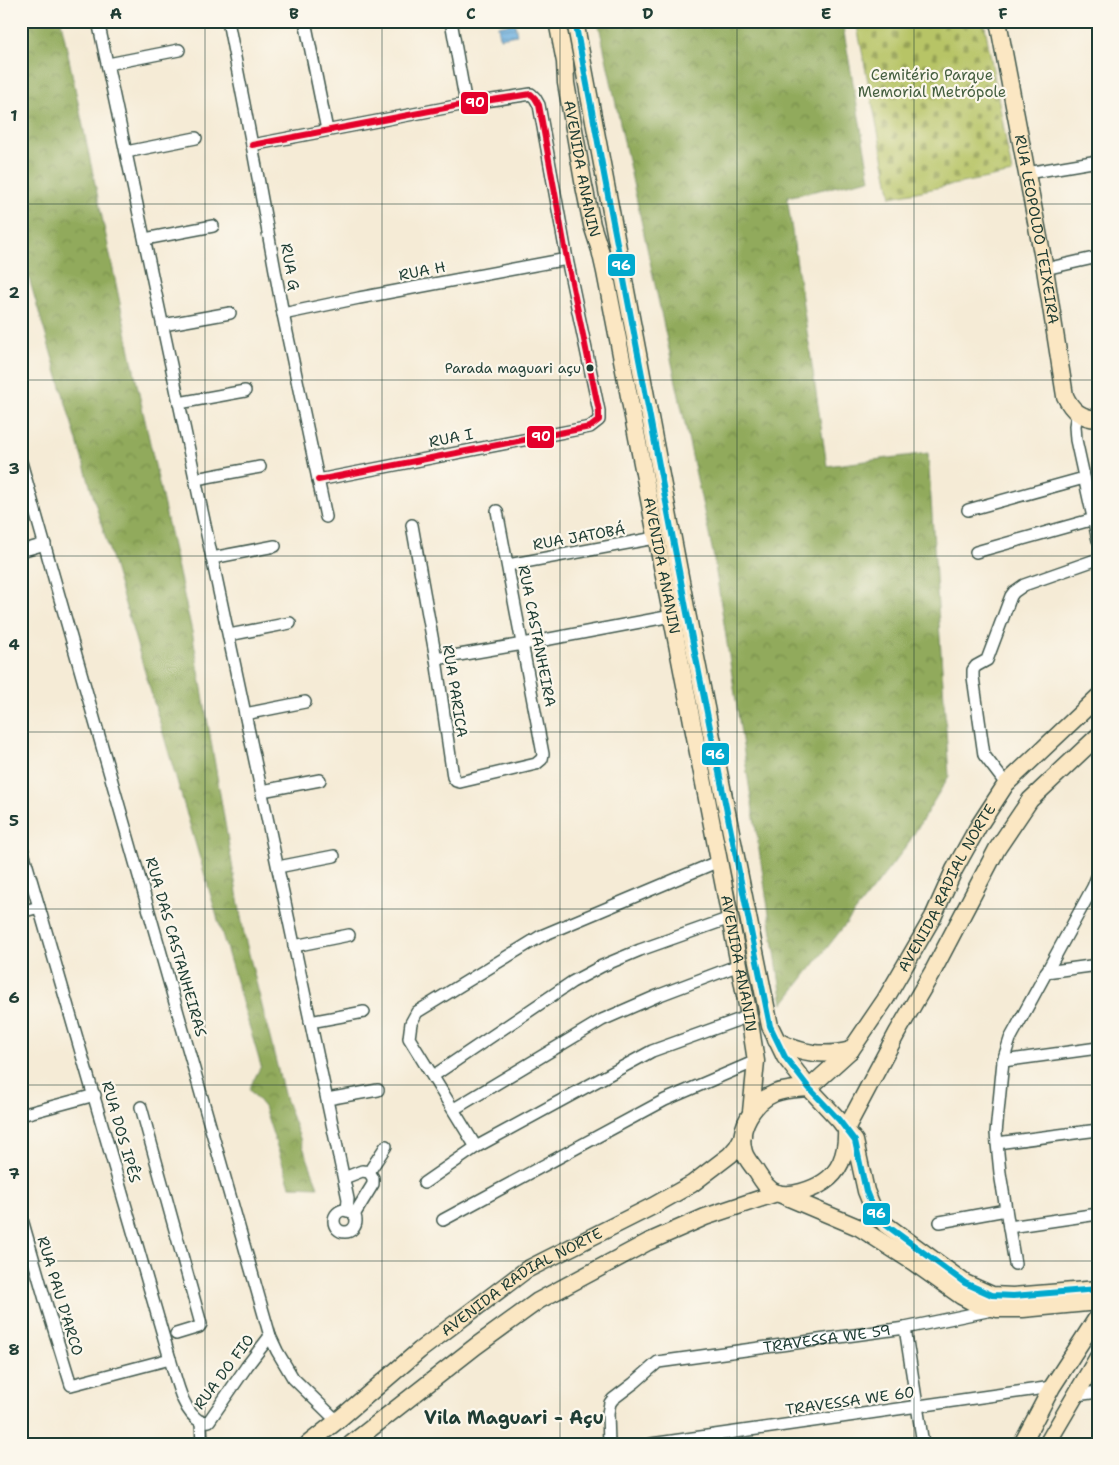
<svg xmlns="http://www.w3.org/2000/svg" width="1119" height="1465" viewBox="0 0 1119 1465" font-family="'Shantell Sans',sans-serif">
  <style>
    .forest { fill: url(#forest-crowns); stroke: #587448 }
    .cemetery { fill: url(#cemetery-stones); stroke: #6b804d }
    .water { fill: url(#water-rules); stroke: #44768a }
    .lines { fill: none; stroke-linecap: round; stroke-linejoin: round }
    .street-casing { stroke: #3f574c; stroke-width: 14 }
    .secondary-casing { stroke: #3f574c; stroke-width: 19 }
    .street { stroke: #fff; stroke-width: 11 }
    .secondary { stroke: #fbe7c3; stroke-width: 16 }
    .bus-1-casing { stroke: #fbf7ec; stroke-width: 10 }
    .bus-2-casing { stroke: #fbf7ec; stroke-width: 10 }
    .bus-1 { stroke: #00a9ce; stroke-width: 6 }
    .bus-2 { stroke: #e4002b; stroke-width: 6 }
    .grid { fill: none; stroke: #1f3d34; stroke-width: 1; stroke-opacity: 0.55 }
    .bus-dot { fill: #1f3d34; stroke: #fbf7ec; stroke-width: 2 }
    .labels { text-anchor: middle; stroke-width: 4.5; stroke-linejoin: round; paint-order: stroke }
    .bus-label { font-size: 14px; fill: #1f3d34; stroke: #fbf7ec; text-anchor: end }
    .park-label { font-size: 15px; fill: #455f40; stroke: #fbf7ec }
    .street-label { font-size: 15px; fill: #1f3d34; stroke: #fbf7ec }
    .quarter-label { font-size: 18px; font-weight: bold; fill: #1f3d34; stroke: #fbf7ec }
    .line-badge { stroke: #fbf7ec; stroke-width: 2 }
    .badge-label { font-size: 14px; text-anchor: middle; font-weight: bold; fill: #fff }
    .neatline { fill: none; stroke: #1f3d34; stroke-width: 2 }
    .grid-label { font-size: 16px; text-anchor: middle; font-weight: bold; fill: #1f3d34 }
  </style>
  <defs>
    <pattern id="forest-crowns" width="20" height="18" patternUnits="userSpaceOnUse" patternTransform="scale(1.25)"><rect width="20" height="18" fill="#91aa5b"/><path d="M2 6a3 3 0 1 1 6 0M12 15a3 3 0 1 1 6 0" fill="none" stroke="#768c4c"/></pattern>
    <pattern id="cemetery-stones" width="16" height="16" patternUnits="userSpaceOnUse" patternTransform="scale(1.25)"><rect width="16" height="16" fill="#b7c466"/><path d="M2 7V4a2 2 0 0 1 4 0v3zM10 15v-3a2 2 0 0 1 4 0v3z" fill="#94a055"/></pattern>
    <pattern id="water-rules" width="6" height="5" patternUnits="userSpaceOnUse" patternTransform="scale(1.25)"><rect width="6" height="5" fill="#6aaedf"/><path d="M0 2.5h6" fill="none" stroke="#578fb6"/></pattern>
  </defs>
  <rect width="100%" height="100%" fill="#fbf7ec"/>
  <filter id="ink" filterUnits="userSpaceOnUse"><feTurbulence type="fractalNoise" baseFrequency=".02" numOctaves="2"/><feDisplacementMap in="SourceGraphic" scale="10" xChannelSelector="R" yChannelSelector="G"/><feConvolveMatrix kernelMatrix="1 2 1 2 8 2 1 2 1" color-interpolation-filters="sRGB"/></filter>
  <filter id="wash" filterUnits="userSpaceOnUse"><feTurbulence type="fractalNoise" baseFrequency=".0096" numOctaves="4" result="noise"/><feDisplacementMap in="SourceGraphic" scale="20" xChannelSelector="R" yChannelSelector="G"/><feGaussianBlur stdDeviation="1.12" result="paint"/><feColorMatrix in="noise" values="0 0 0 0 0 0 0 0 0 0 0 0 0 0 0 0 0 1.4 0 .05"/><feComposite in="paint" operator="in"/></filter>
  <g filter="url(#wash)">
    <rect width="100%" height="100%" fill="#f5ebd6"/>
    <g class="forest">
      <polygon points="21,21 61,21 138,389 193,636 244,934 285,1098 318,1187 290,1186 264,1107 249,1089 261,1066 21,251"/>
      <polygon points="598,21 842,21 870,179 787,197 827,466 928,453 949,776 906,847 783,1004 713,553"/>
    </g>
    <polygon class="cemetery" points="856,21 984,21 1012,173 891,197"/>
    <polygon class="water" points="515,23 517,35 500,38 498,26"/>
  </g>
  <g filter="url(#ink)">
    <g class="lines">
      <defs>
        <g id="street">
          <polyline points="98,21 348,1199 347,1211"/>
          <polyline points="228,21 252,145 283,314 326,517"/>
          <polyline points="305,21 327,130"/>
          <polyline points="451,21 466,104"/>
          <polyline points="108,64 179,50"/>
          <polyline points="252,145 466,104 531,94 535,98 539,105 567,259 599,411 599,420 590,427 318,480"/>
          <polyline points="126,152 196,138"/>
          <polyline points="1027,173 1098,161"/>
          <polyline points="145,239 213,226"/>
          <polyline points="1045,269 1098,257"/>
          <polyline points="283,314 359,298 567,259"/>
          <polyline points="163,325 230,313"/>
          <polyline points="179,403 245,391"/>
          <polyline points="1077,413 1075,426 1076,440 1098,540"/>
          <polyline points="21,462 270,1336 277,1351 293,1378 337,1421"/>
          <polyline points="196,479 260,467"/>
          <polyline points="968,510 1084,478"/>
          <polyline points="412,525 436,659 453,777 456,781 460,782 536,764 542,759 543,754 497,511"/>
          <polyline points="21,551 45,544"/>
          <polyline points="976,552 1094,519"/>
          <polyline points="212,558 275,546"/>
          <polyline points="508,565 655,538"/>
          <polyline points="229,635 290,623"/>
          <polyline points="436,659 523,644 677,615"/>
          <polyline points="245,714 305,702"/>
          <polyline points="1006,784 984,755 973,677 973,670 976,666 987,660 1011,596 1014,592 1024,585 1098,559"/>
          <polyline points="262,791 320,780"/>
          <path d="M21,845L170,1359C176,1378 182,1412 201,1422"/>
          <polyline points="278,867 334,856"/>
          <polyline points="21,912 39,907"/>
          <polyline points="294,946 349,935"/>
          <polyline points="1046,972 1098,965"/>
          <polyline points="310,1022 364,1012"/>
          <polyline points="1003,1061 1098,1048"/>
          <polyline points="433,1076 572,982 602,966 640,950 730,918"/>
          <polyline points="327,1099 378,1090"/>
          <polyline points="141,1107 201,1324 199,1327 176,1334"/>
          <polyline points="454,1109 602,1020 657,996 739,965"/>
          <polyline points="21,1115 95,1095"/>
          <polyline points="997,1143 1098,1130"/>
          <polyline points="476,1147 409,1038 411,1023 417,1012 541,936 719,861"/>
          <polyline points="369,1172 386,1146"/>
          <polyline points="344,1178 362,1171 369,1172 373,1178 373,1184 354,1215"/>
          <polyline points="424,1183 476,1147 652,1051 749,1016"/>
          <circle cx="345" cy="1221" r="11"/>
          <polyline points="21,1216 48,1310 71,1385 170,1359"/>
          <polyline points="443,1220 665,1100 756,1061"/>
          <polyline points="940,1222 1006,1210"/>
          <polyline points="1009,1227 1098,1214"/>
          <polyline points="1015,1264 1000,1173 996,1133 1003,1061 1010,1039 1093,887 1098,874"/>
          <polyline points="905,1328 923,1444"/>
          <polyline points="1076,1395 1098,1392"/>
          <polyline points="201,1422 209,1421 247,1366 270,1336"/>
          <polyline points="201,1422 202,1444"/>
          <path id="s1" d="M609,1444L608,1413L610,1403L613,1399L634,1383L658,1362L905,1328L992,1310"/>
          <polyline points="651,1444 1052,1387"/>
        </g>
        <g id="secondary">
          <path id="s2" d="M557,21L565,62L566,83L583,181L592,225L600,250L605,272L749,1016L756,1061L751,1112"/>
          <polyline points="575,21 687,613 770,1026 785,1057 809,1088 839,1120 855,1141 866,1191 874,1211 886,1225 965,1283 992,1295 1013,1296 1098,1289"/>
          <path id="s3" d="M998,21L1045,269L1065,396C1072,411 1081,418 1098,419"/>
          <path d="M776,1040C801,1054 824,1057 851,1050"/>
          <path id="s4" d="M809,1088L851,1050L885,1000L933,917L954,870L978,827L1006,784L1098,697"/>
          <path d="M809,1088C798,1089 786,1089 775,1093C753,1102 737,1129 744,1152C746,1159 752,1165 756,1171C761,1179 767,1190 777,1193C791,1197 812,1190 824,1182C842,1170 847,1150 846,1129"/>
          <polyline points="846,1129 897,1033 933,971 997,849 1030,800 1098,736"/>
          <polyline points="777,1193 860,1228 913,1262 961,1296 978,1305 997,1309 1023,1309 1098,1302"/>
          <path id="s5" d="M308,1444L337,1421L420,1350L526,1270L653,1206L692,1184L730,1155L737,1147L743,1136"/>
          <polyline points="351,1444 476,1346 538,1301 648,1242 705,1217 777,1193"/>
          <polyline points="1022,1444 1052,1387 1098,1316"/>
          <polyline points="1047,1444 1098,1357"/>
        </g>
      </defs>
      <use href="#street" class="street-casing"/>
      <use href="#secondary" class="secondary-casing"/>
      <use href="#street" class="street"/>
      <use href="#secondary" class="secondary"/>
      <defs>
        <polyline id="bus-1" points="575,21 687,613 770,1026 785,1057 809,1088 839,1120 855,1141 866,1191 874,1211 886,1225 965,1283 992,1295 1013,1296 1098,1289"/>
        <polyline id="bus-2" points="252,145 466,104 531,94 535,98 539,105 567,259 599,411 599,420 590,427 318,480"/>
      </defs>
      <use href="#bus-1" class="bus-1-casing"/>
      <use href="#bus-2" class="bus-2-casing"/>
      <use href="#bus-1" class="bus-1"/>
      <use href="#bus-2" class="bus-2"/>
    </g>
  </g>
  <path class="grid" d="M205,21V1444M382,21V1444M560,21V1444M737,21V1444M914,21V1444M21,204H1098M21,380H1098M21,556H1098M21,732H1098M21,909H1098M21,1085H1098M21,1261H1098"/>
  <circle class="bus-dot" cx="590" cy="368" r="4.5"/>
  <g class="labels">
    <g class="bus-label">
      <text x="581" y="373">Parada maguari açu</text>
    </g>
    <g class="park-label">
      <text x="932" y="80">Cemitério Parque<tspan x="932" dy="17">Memorial Metrópole</tspan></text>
    </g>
    <g class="street-label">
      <text dy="5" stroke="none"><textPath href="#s2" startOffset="150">AVENIDA ANANIN</textPath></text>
      <text dy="5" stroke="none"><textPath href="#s3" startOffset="212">RUA LEOPOLDO TEIXEIRA</textPath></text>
      <text transform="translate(290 267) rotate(80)" y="5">RUA G</text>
      <text transform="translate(422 271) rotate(-11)" y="5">RUA H</text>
      <text transform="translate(451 438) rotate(-11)" y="5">RUA I</text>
      <text transform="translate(579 537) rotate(-10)" y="5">RUA JATOBÁ</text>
      <text dy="5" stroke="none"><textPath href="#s2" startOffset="555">AVENIDA ANANIN</textPath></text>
      <text transform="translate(537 636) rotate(79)" y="5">RUA CASTANHEIRA</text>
      <text transform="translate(455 691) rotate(81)" y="5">RUA PARICA</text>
      <text dy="5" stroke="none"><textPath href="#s4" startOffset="245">AVENIDA RADIAL NORTE</textPath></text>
      <text transform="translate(176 947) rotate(74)" y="5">RUA DAS CASTANHEIRAS</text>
      <text dy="5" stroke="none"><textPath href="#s2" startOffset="960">AVENIDA ANANIN</textPath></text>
      <text transform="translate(121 1132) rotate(74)" y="5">RUA DOS IPÊS</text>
      <text dy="5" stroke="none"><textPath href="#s5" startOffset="269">AVENIDA RADIAL NORTE</textPath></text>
      <text transform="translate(60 1296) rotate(73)" y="5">RUA PAU D'ARCO</text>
      <text dy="5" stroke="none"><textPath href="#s1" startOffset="275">TRAVESSA WE 59</textPath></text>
      <text transform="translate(224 1372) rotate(-53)" y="5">RUA DO FIO</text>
      <text transform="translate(850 1401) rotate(-8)" y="5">TRAVESSA WE 60</text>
    </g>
    <g class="quarter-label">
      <text x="514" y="1424">Vila Maguari - Açu</text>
    </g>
  </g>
  <g class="line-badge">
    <rect x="460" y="91" width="29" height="24" rx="5" fill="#e4002b"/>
    <rect x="607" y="253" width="29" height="24" rx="5" fill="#00a9ce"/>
    <rect x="526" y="425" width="29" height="24" rx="5" fill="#e4002b"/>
    <rect x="701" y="742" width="29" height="24" rx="5" fill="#00a9ce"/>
    <rect x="862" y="1202" width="29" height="24" rx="5" fill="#00a9ce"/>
  </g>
  <g class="badge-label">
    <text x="475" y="107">90</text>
    <text x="621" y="270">96</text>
    <text x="541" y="441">90</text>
    <text x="715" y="759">96</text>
    <text x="876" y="1218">96</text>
  </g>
  <rect width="1119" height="1465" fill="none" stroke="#fbf7ec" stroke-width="55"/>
  <rect x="28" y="28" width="1064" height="1410" class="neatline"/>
  <g class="grid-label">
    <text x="116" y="19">A</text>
    <text x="294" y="19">B</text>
    <text x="471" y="19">C</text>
    <text x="648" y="19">D</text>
    <text x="826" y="19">E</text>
    <text x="1003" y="19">F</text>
    <text x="14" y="121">1</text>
    <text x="14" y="298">2</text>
    <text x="14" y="474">3</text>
    <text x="14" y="650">4</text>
    <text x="14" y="826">5</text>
    <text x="14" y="1003">6</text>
    <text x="14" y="1179">7</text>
    <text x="14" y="1355">8</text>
  </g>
</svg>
